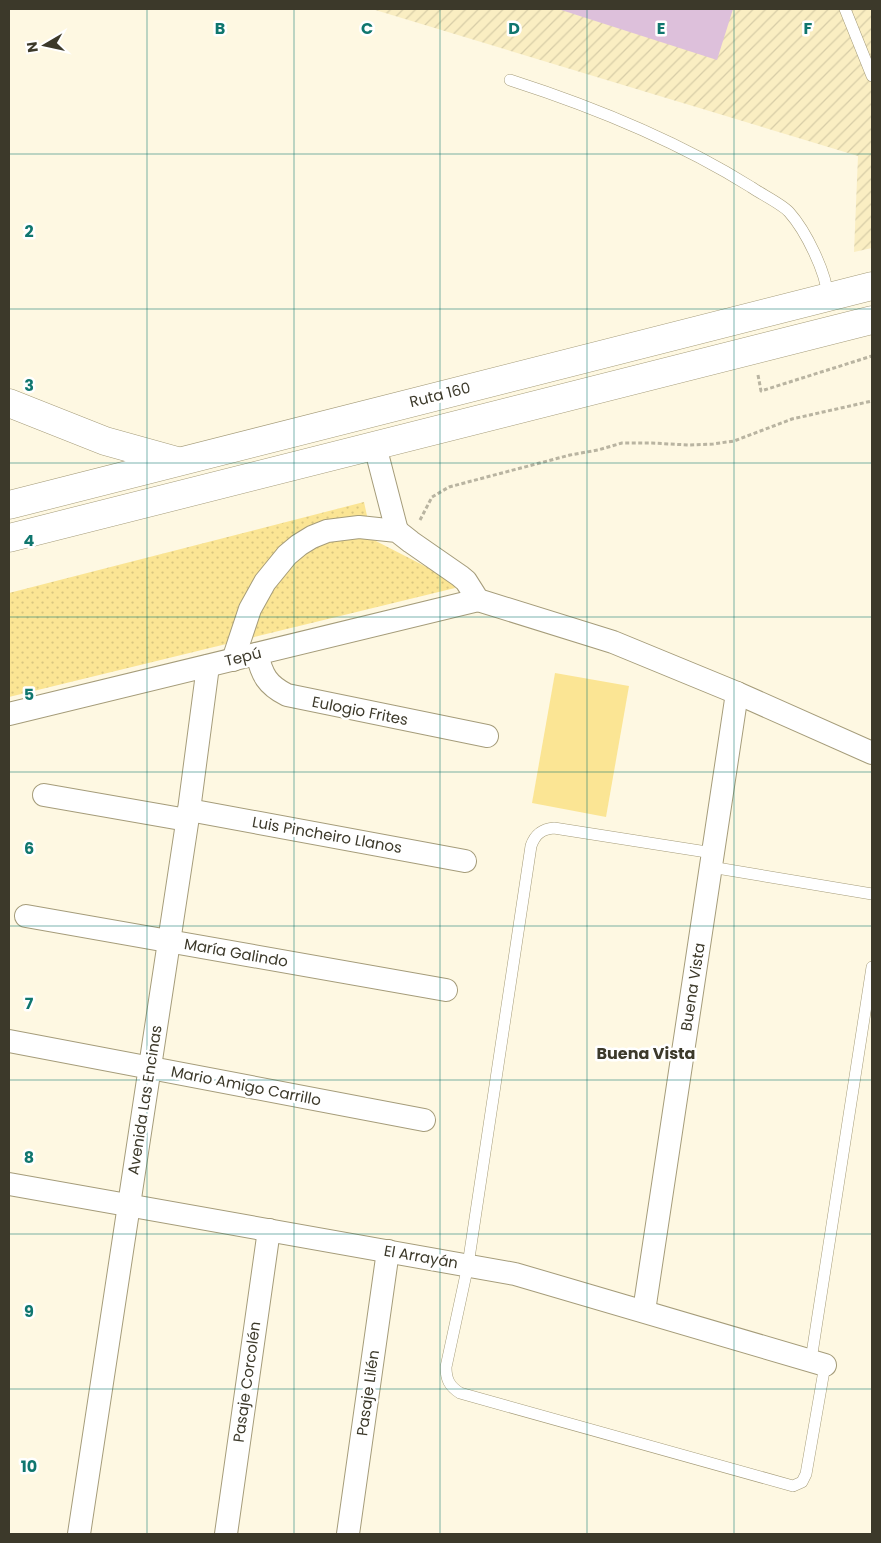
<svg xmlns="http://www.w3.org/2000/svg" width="881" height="1543" viewBox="0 0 881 1543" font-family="Poppins,sans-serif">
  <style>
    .industrial { fill: url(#industrial-furrows) }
    .park { fill: url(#park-dots) }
    .pitch { fill: #fbe594 }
    .building { fill: #ddc0db }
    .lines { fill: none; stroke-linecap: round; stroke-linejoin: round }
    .lane-casing { stroke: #a59c7a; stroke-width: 12 }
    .street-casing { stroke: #a59c7a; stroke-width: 24 }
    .highway-casing { stroke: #a59c7a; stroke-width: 29 }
    .path { stroke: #b9b4a1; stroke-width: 3; stroke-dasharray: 4 2.5; stroke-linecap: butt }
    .lane { stroke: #fff; stroke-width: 11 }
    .street { stroke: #fff; stroke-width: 22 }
    .highway { stroke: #fff; stroke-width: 28 }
    .grid { fill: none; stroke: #0f766e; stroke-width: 1; stroke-opacity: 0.55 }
    .labels { text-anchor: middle; stroke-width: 5; stroke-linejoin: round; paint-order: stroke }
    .street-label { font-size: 15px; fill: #3c392a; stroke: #fff }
    .neighbourhood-label { font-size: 16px; font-weight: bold; fill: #3c392a; stroke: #fff }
    .grid-label { font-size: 16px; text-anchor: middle; font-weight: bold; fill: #0f766e; stroke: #fff; stroke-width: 5; stroke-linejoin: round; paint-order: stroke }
  </style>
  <defs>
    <pattern id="industrial-furrows" width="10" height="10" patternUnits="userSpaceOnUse" patternTransform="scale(1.25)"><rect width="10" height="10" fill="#faeec2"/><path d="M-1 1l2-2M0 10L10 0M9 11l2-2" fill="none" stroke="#d7cda7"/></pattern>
    <pattern id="park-dots" width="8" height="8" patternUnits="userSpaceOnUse" patternTransform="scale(1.25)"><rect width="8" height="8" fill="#fbe594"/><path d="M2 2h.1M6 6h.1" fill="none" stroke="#d8c580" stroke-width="1.8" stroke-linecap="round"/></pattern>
  </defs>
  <rect width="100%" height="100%" fill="#fef8e2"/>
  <polygon class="industrial" points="372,9 872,9 872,248 854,252 858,156"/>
  <polygon class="park" points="364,502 372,539 452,580 455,588 9,697 9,593"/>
  <polygon class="pitch" points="555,673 629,686 606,817 532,803"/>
  <polygon class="building" points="558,9 733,9 717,60"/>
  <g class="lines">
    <defs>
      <g id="lane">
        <polyline points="845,9 872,76"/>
        <path d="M510,80C594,107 676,140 751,187C761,194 782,204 789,212C806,231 826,272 828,297"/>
        <path d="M713,853L554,828C542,829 535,834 531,846L468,1265L446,1367C446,1379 449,1386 460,1393L793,1486L802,1482L806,1474L825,1365"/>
        <polyline points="711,867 872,894"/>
        <polyline points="811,1360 872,967"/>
      </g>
      <g id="street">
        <polyline points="375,446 397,531"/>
        <path d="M257,654C262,675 267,685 287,695L487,736"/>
        <polyline points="233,660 250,609 265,582 287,555 299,545 312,537 327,531 359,527 397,531 411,542 460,576 466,581 478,600 613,642 737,693 872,753"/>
        <polyline points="9,714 478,600"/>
        <polyline points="44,795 187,820"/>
        <polyline points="189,810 465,861"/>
        <polyline points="26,916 446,990"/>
        <polyline points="9,1041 424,1120"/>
        <polyline points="9,1184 515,1274 825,1365"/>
        <polyline points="644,1311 737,693"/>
        <polyline points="79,1534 189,810 208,666"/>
        <polyline points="226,1534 269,1230"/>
        <polyline points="348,1534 388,1251"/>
      </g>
      <g id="highway">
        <polyline points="9,403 105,441 177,461"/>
        <polyline points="9,505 872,286"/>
        <polyline points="9,538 872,320"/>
      </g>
    </defs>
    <use href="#lane" class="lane-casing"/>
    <use href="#street" class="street-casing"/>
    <use href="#highway" class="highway-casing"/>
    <g class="path">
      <polyline points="758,375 761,391 872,356"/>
      <polyline points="420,520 432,497 449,487 570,455 598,450 622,443 652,443 688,445 713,444 734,441 792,419 872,401"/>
    </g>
    <use href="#lane" class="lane"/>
    <use href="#street" class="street"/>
    <use href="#highway" class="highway"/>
  </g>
  <path class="grid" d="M147,9V1534M294,9V1534M440,9V1534M587,9V1534M734,9V1534M9,154H872M9,309H872M9,463H872M9,617H872M9,772H872M9,926H872M9,1080H872M9,1234H872M9,1389H872"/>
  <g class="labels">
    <g class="street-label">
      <text transform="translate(440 395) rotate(-14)" y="5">Ruta 160</text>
      <text transform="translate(243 657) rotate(-14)" y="5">Tepú</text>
      <text transform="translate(360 711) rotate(11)" y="5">Eulogio Frites</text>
      <text transform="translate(327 835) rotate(10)" y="5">Luis Pincheiro Llanos</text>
      <text transform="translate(236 953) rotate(10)" y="5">María Galindo</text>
      <text transform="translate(693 987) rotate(-81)" y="5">Buena Vista</text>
      <text transform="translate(246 1086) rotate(11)" y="5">Mario Amigo Carrillo</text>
      <text transform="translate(145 1100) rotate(-81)" y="5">Avenida Las Encinas</text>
      <text transform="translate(421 1257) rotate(10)" y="5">El Arrayán</text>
      <text transform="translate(247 1382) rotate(-82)" y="5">Pasaje Corcolén</text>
      <text transform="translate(368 1393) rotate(-82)" y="5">Pasaje Lilén</text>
    </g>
    <g class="neighbourhood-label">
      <text x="646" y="1059">Buena Vista</text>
    </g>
  </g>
  <g class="grid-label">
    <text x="220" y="34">B</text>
    <text x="367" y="34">C</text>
    <text x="514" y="34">D</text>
    <text x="661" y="34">E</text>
    <text x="808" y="34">F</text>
    <text x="29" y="237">2</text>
    <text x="29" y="391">3</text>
    <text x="29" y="546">4</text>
    <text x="29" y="700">5</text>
    <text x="29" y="854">6</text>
    <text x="29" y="1009">7</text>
    <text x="29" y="1163">8</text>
    <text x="29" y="1317">9</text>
    <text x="29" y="1472">10</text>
  </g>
  <rect width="881" height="1543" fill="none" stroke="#3c392a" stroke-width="20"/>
  <g transform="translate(45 45) rotate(261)" stroke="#ffffff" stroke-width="4" paint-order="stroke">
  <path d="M0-4L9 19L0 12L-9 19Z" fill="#3c392a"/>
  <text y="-8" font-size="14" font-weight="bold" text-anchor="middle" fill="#3c392a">N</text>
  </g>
</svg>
